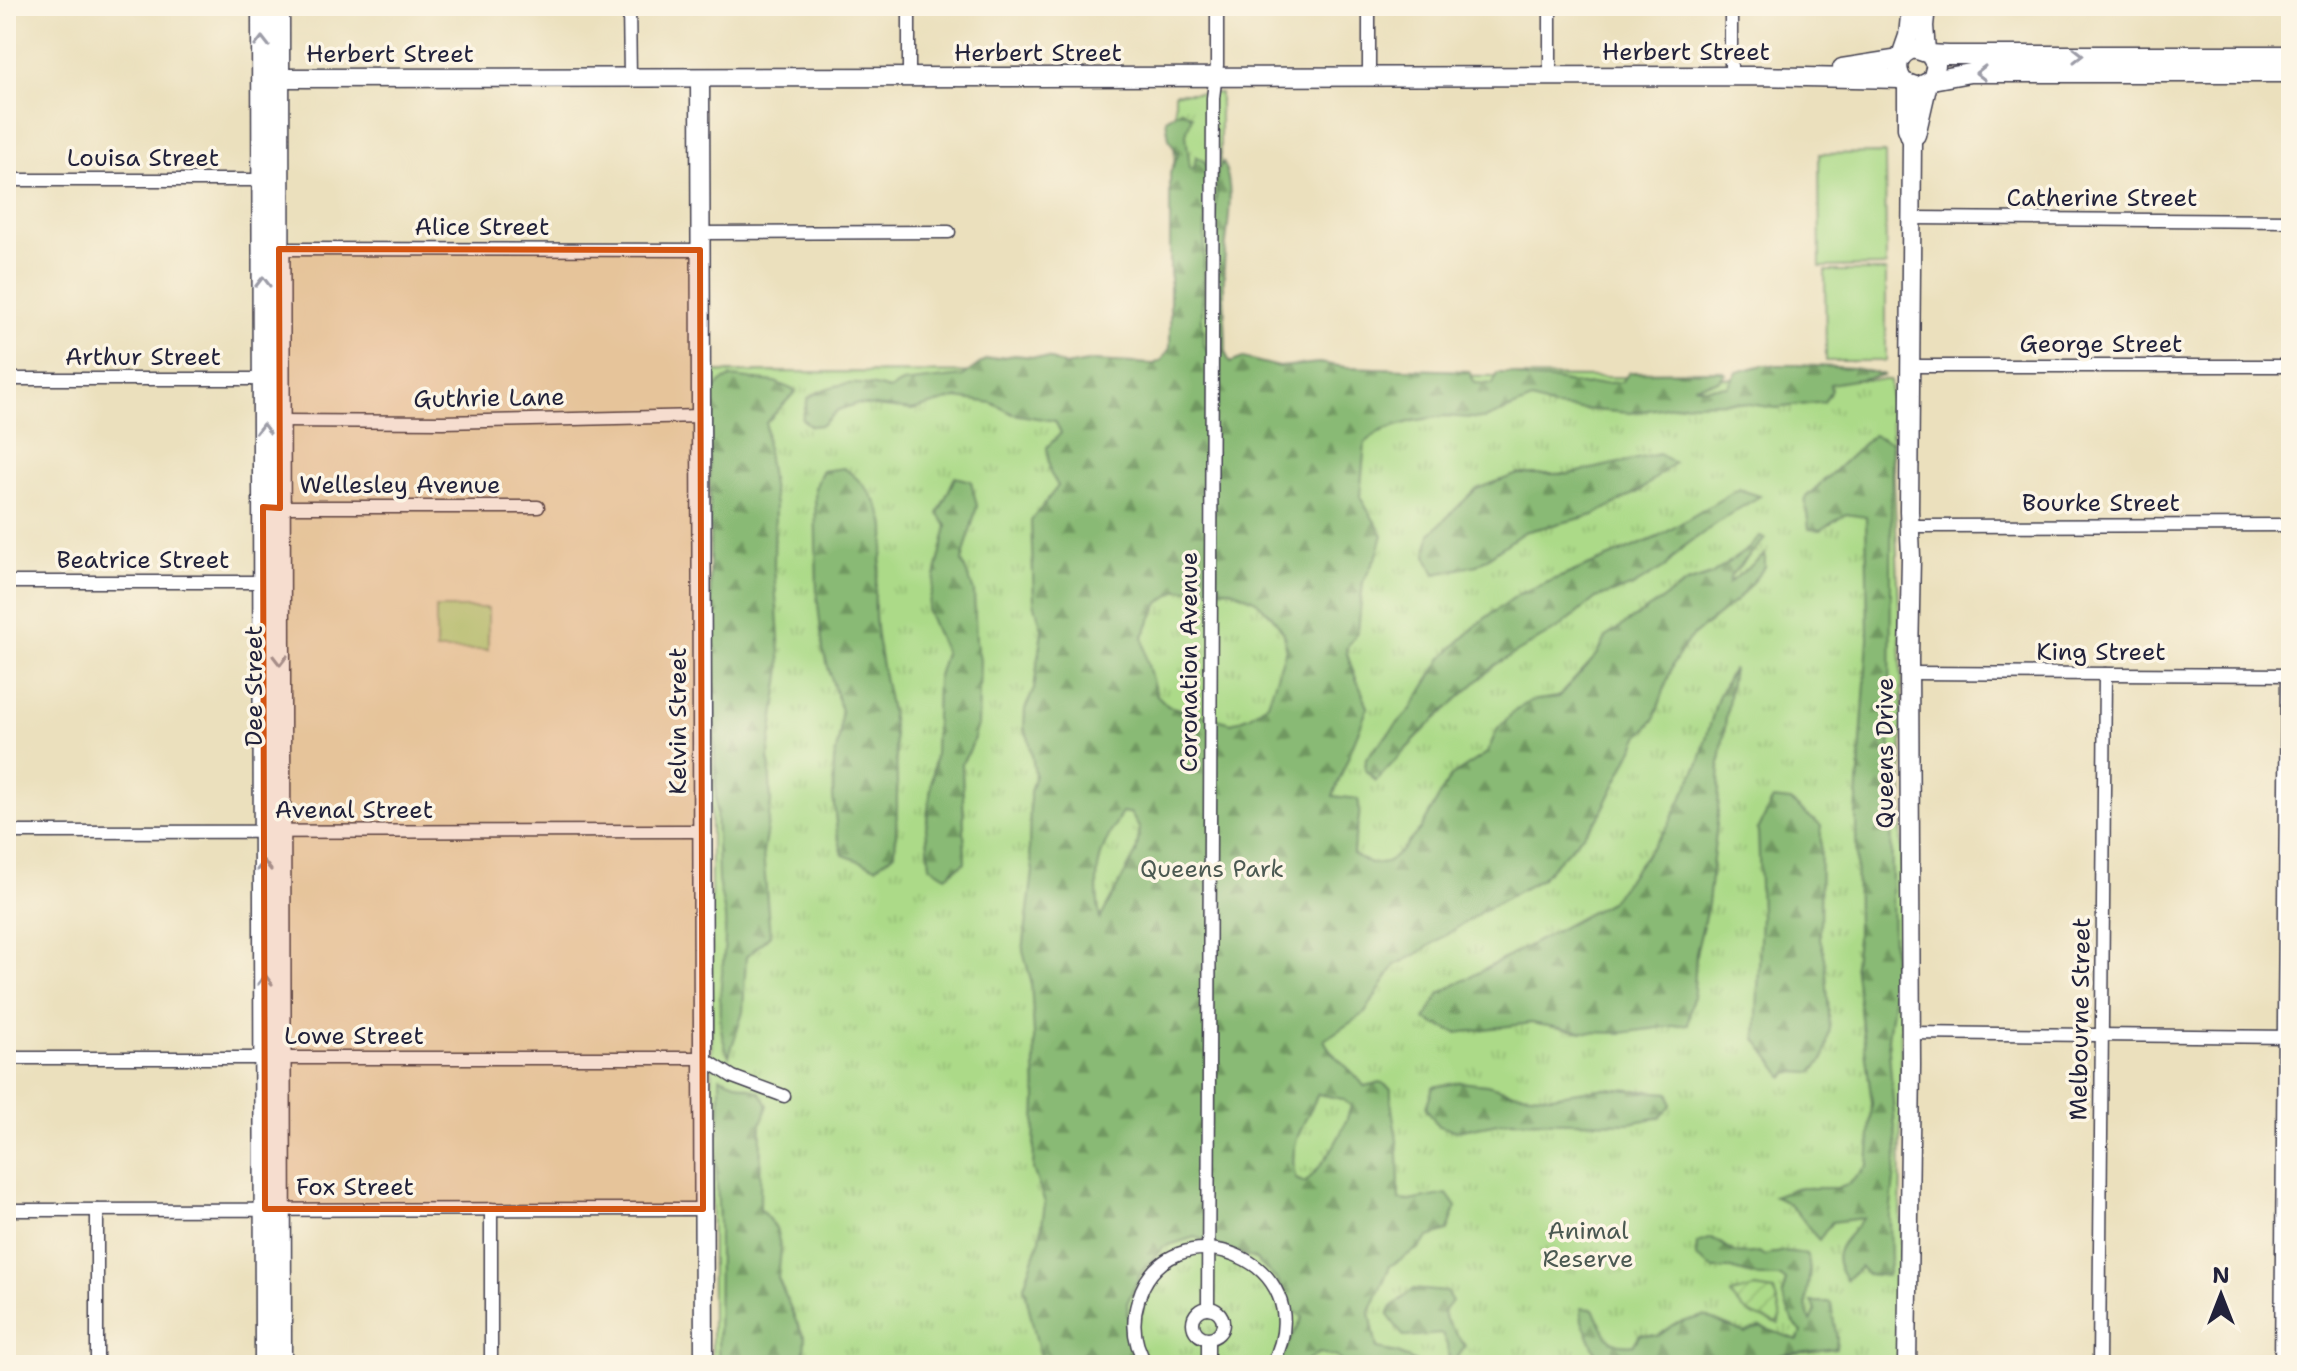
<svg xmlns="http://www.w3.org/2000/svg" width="2297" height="1371" viewBox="0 0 2297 1371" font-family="'Shantell Sans',sans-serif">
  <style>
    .grass { fill: url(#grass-tufts); stroke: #677e62; stroke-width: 2 }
    .forest { fill: url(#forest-firs); stroke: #566e58; stroke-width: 2; fill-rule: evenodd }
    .garden { fill: url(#garden-furrows); stroke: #677e62; stroke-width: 2 }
    .pitch { fill: #acda88; stroke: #677e62; stroke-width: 2 }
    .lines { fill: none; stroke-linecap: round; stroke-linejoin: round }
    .street-casing { stroke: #403e4e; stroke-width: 15 }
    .secondary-casing { stroke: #403e4e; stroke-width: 21 }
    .primary-casing { stroke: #403e4e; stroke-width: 23 }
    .street { stroke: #fff; stroke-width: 12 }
    .secondary { stroke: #fff; stroke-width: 18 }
    .primary { stroke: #fff; stroke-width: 20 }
    .oneway { stroke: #9c9ca7 }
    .marked { fill: #d45411; fill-opacity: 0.2; stroke: #d45411; stroke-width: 6; stroke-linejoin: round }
    .labels { text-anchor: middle; stroke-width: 7; stroke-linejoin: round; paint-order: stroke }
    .street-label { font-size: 24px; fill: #22223b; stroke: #fcf5e5 }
    .park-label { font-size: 24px; fill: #4b5952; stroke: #fcf5e5 }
  </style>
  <defs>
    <pattern id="grass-tufts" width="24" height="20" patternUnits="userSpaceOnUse" patternTransform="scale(2)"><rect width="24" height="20" fill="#acda88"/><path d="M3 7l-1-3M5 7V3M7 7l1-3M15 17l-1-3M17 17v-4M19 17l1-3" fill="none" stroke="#94bb76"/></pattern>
    <pattern id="forest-firs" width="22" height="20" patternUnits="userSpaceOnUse" patternTransform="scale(2)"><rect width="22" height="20" fill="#89ba74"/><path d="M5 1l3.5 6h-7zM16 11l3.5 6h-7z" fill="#709760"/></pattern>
    <pattern id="garden-furrows" width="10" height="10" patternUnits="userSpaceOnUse" patternTransform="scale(2)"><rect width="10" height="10" fill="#acda88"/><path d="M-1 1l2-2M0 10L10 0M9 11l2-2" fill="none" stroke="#94bb76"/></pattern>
  </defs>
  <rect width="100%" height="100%" fill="#fcf5e5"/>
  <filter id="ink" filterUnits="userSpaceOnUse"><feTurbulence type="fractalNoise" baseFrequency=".0125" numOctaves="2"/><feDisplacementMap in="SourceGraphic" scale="16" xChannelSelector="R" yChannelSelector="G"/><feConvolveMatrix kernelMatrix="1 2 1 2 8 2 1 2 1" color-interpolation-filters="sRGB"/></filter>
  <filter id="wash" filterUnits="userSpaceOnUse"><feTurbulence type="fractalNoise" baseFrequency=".006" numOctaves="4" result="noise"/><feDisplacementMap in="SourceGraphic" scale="32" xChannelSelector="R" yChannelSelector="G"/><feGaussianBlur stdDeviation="1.8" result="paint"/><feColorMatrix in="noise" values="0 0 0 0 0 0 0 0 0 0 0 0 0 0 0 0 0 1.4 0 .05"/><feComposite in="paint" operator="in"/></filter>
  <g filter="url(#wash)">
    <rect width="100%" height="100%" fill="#ebe0bd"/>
    <polygon class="grass" points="1175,93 1220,93 1220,373 1890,380 1902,684 1900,1365 712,1365 710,372 1173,373"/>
    <g class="forest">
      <path d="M1181,110L1192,116L1186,134L1190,169L1194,168L1196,156L1205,162L1207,174L1202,319L1204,345L1210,354L1217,171L1223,162C1237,193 1225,234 1224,267C1223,295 1226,325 1226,354L1230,363L1243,358L1279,367L1319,363L1345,367L1469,371L1475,383L1493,384L1497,373H1511L1529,379L1557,380L1581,385L1621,382L1630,372L1722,371L1726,374L1718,381L1694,386L1706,388L1728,386L1737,372L1763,365H1797L1854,368L1885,375L1830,384L1831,390L1824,402L1776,408L1735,402L1691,403L1631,413L1553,407L1532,400L1485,419L1444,416L1413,421L1381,431L1365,443L1360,497L1383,535L1378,553L1363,582L1358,631L1346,649C1350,669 1361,687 1368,707L1333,796L1358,799C1363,820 1353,834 1353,854L1370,864L1388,862L1401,851L1422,827L1450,777L1487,753L1497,730L1512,713L1530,701L1558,697L1597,655L1607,636L1687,583L1711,575L1749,548L1760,537L1765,539L1731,575L1729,583L1765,554V567L1737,600L1689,639L1673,664L1654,720L1639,737L1598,819L1541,879L1481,912L1414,956L1395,965L1365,1013L1324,1040C1333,1059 1353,1069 1364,1086L1381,1082L1391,1089C1390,1107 1395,1123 1397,1141C1399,1160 1399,1180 1399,1200L1410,1201L1447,1194L1456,1207L1448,1231L1429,1237L1419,1248L1390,1266L1370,1312L1377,1349L1398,1353L1421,1365H1344L1337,1357L1319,1353L1301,1365H1277L1303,1317L1291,1309L1279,1282L1255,1259L1195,1237L1163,1247L1142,1271L1127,1303L1131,1365H1042L1024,1286L1040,1239L1045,1203L1033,1169L1036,1100L1034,1035L1031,981L1023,951L1033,871L1029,849L1030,792L1035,774L1029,739L1024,729L1025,709L1034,689L1042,629L1034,602L1031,521L1058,486L1050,473L1047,447L1061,433L1055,421L1013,414L992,403L956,398L912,410L856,404L838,410L822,425L811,426L802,419L808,398C833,381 860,380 889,390L902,383L963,376L985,360L1015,355L1050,359L1065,366L1093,361L1154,364L1162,360L1170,348V173L1178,155L1169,139L1166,119ZM1231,589L1256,601L1272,616L1284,633L1286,649L1268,703L1250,716L1232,723L1168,706L1156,694L1146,658L1143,636L1159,603L1178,590ZM1122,813H1130L1140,829L1136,853L1100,919C1093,872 1097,853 1122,813ZM1318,1094L1342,1099L1351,1106C1342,1137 1327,1160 1305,1183L1296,1179C1286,1146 1305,1123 1318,1094Z"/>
      <path d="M731,377L775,382L796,391L766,423L767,451L775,506L774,566L781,668L769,753L771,803L763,853L770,935L746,957L743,1012L729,1056C709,1015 728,962 725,918C724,906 720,893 718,881L710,575L709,397L721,382Z"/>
      <path d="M1873,435L1892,442L1890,722L1893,959V1001L1888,1038L1897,1152L1890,1216L1891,1260L1887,1276L1866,1274L1860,1267L1846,1280C1825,1250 1846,1242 1863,1218L1832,1222L1819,1240C1801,1221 1800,1207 1773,1196L1795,1188H1837L1850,1183L1868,1166L1872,1103L1854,964L1857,938L1856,815L1868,638L1866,517L1846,514L1821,530L1809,529L1805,498Z"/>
      <polygon points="1659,454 1674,463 1640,491 1594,515 1524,532 1477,565 1435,574 1426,556 1430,534 1476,489 1518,474 1569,474"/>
      <path d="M844,468C861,480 874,495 882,515C892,540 876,567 875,593C873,630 882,665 889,701C899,752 898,803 895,853L876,867L843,855L837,833L833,796L834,760L840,733L841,711L823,650L817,595L815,488L822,471Z"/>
      <polygon points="955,477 971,481 977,506 962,561 974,591 976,641 980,660 978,725 970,750 962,763 965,862 946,876 930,866 926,828 935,754 937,679 945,653 927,611 947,526 938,514"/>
      <polygon points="1738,489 1760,496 1730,514 1682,548 1666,566 1631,587 1596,598 1559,628 1495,665 1428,726 1376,781 1365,770 1366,758 1411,709 1442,658 1480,622 1519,594 1658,537"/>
      <polygon points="1733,668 1720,762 1718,814 1708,904 1696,954 1694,991 1688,1024 1621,1033 1582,1032 1531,1023 1456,1033 1425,1020 1440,993 1610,902 1668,826 1699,763 1718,697"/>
      <polygon points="1773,799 1790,801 1821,826 1820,938 1825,958 1830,1028 1824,1059 1811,1073 1790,1072 1784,1077 1756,1039 1761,914 1758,830"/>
      <polygon points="720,1077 760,1092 768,1105 761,1124 760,1209 776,1228 781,1250 778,1278 796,1321 805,1338 803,1365 718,1365 719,1225 715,1143 720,1115"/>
      <polygon points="1460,1082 1487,1085 1511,1092 1551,1096 1606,1088 1669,1093 1671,1105 1661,1117 1629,1123 1509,1121 1457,1131 1438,1126 1426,1107 1433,1087"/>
      <path d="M1712,1238C1736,1250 1727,1257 1759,1252L1765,1256L1784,1251L1806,1254C1817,1276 1798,1299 1811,1321L1816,1310L1811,1302H1828L1831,1304L1837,1339L1836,1348L1781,1355L1769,1365H1582L1585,1362L1599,1360L1582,1321L1581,1308L1593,1309C1605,1330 1605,1348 1634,1344L1640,1334L1658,1336L1675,1324L1704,1316L1745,1333L1761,1327L1798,1340L1802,1332L1793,1323L1782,1295L1786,1281L1781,1277H1759L1731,1269H1714L1696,1257L1697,1243Z"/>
      <path d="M1413,1289L1446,1292L1452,1301L1443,1313C1448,1327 1458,1334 1465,1346L1453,1365H1442L1449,1359L1447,1345L1442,1334L1404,1337L1388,1315L1392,1307Z"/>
    </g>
    <path class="garden" d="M1755,1288L1774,1291L1781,1317L1779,1324C1758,1318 1742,1314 1731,1294Z"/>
    <g class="pitch">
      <polygon points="1885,153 1886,266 1820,267 1819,154"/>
      <polygon points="1825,271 1886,271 1886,361 1826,361"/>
      <rect x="436" y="608" width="52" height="42"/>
    </g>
  </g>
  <g filter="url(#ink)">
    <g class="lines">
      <defs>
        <g id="street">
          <polyline points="629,6 630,78"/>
          <polyline points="909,6 909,77"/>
          <polyline points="1369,6 1369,76"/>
          <polyline points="1550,6 1550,76"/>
          <polyline points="1731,76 1731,6"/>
          <polyline points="6,180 267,180"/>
          <polyline points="1912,218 2291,221"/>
          <polyline points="700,233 949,232"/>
          <polyline points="274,249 700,250"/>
          <polyline points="1912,366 2291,366"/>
          <polyline points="6,379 267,379"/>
          <polyline points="279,421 443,422 701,416"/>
          <polyline points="275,507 538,507"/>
          <polyline points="1911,526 2291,525"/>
          <polyline points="6,582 267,582"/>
          <polyline points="1911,673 2291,675"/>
          <polyline points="6,832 702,831"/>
          <polyline points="1911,1033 2291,1037"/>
          <polyline points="6,1058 703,1058 733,1077 784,1096"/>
          <polyline points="6,1210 703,1209"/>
          <polyline points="97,1210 97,1365"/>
          <circle cx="1208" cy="1323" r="15"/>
          <polyline points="1208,1308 1213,98 1217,65 1217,6"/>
          <polyline points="491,1365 491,1209"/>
          <path d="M1147,1365C1134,1345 1131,1324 1138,1301C1166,1201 1328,1258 1272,1365"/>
          <polyline points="1208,1365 1208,1339"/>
          <polyline points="2099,1365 2105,674"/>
          <polyline points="2281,1365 2287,675"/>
        </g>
        <g id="secondary">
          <polyline points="1926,51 1924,26 1926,6"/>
          <path d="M1929,54L1936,65L1932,80L1918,87L1904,82C1894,69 1897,54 1914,49L1929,54L1948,55H2291"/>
          <polyline points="1842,68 1900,59 1908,36 1911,6"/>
          <polyline points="264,78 1757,76 1901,79"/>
          <polyline points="700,78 704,1365"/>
          <polyline points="1932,80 1970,73 2291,73"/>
          <polyline points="1916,135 1928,83"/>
          <polyline points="1907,1365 1911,1065 1909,658 1911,557 1909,511 1912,141 1907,128 1907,84"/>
        </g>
        <g id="primary">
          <polyline points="262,6 265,1365"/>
          <polyline points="279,6 281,1365"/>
        </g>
      </defs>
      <use href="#street" class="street-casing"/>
      <use href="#secondary" class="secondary-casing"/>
      <use href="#primary" class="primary-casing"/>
      <use href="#street" class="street"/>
      <use href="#secondary" class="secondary"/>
      <use href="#primary" class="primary"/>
    </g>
    <defs><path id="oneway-chevron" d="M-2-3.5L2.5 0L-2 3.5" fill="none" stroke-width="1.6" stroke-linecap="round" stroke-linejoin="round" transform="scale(2)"/></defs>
    <g class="oneway">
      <use href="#oneway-chevron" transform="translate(262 42) rotate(-90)"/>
      <use href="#oneway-chevron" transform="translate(2078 55)"/>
      <use href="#oneway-chevron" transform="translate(1981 73) rotate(180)"/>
      <use href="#oneway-chevron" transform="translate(263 282) rotate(-90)"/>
      <use href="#oneway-chevron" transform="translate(263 429) rotate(-90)"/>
      <use href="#oneway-chevron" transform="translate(280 660) rotate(90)"/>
      <use href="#oneway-chevron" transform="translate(264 866) rotate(-90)"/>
      <use href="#oneway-chevron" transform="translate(265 980) rotate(-90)"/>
    </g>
  </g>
  <path class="marked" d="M279,249L700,250L703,1209H265L263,507L280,508Z"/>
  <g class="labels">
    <g class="street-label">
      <text x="1686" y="60">Herbert Street</text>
      <text x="1038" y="61">Herbert Street</text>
      <text x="390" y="62">Herbert Street</text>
      <text x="143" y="166">Louisa Street</text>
      <text x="2102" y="206">Catherine Street</text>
      <text x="482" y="235">Alice Street</text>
      <text x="2101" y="352">George Street</text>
      <text x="143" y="365">Arthur Street</text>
      <text transform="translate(489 398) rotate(-1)" y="8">Guthrie Lane</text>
      <text x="400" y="493">Wellesley Avenue</text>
      <text x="2101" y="511">Bourke Street</text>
      <text x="143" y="568">Beatrice Street</text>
      <text x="2101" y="660">King Street</text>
      <text transform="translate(1189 662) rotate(-90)" y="8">Coronation Avenue</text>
      <text transform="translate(254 686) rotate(-90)" y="8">Dee Street</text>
      <text transform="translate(678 721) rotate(-90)" y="8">Kelvin Street</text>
      <text transform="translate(1885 753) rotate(-90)" y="8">Queens Drive</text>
      <text x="354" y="818">Avenal Street</text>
      <text transform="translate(2080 1019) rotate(-89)" y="8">Melbourne Street</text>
      <text x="354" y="1044">Lowe Street</text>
      <text x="355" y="1195">Fox Street</text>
    </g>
    <g class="park-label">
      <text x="1212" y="877">Queens Park</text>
      <text x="1588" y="1239">Animal<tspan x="1588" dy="28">Reserve</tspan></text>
    </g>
  </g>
  <rect width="2297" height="1371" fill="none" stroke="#fcf5e5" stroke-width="32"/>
  <g transform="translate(2221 1295)" stroke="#fcf5e5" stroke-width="6" paint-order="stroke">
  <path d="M0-6L14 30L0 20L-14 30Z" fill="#22223b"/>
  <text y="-12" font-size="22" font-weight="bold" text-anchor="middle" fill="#22223b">N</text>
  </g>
</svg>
